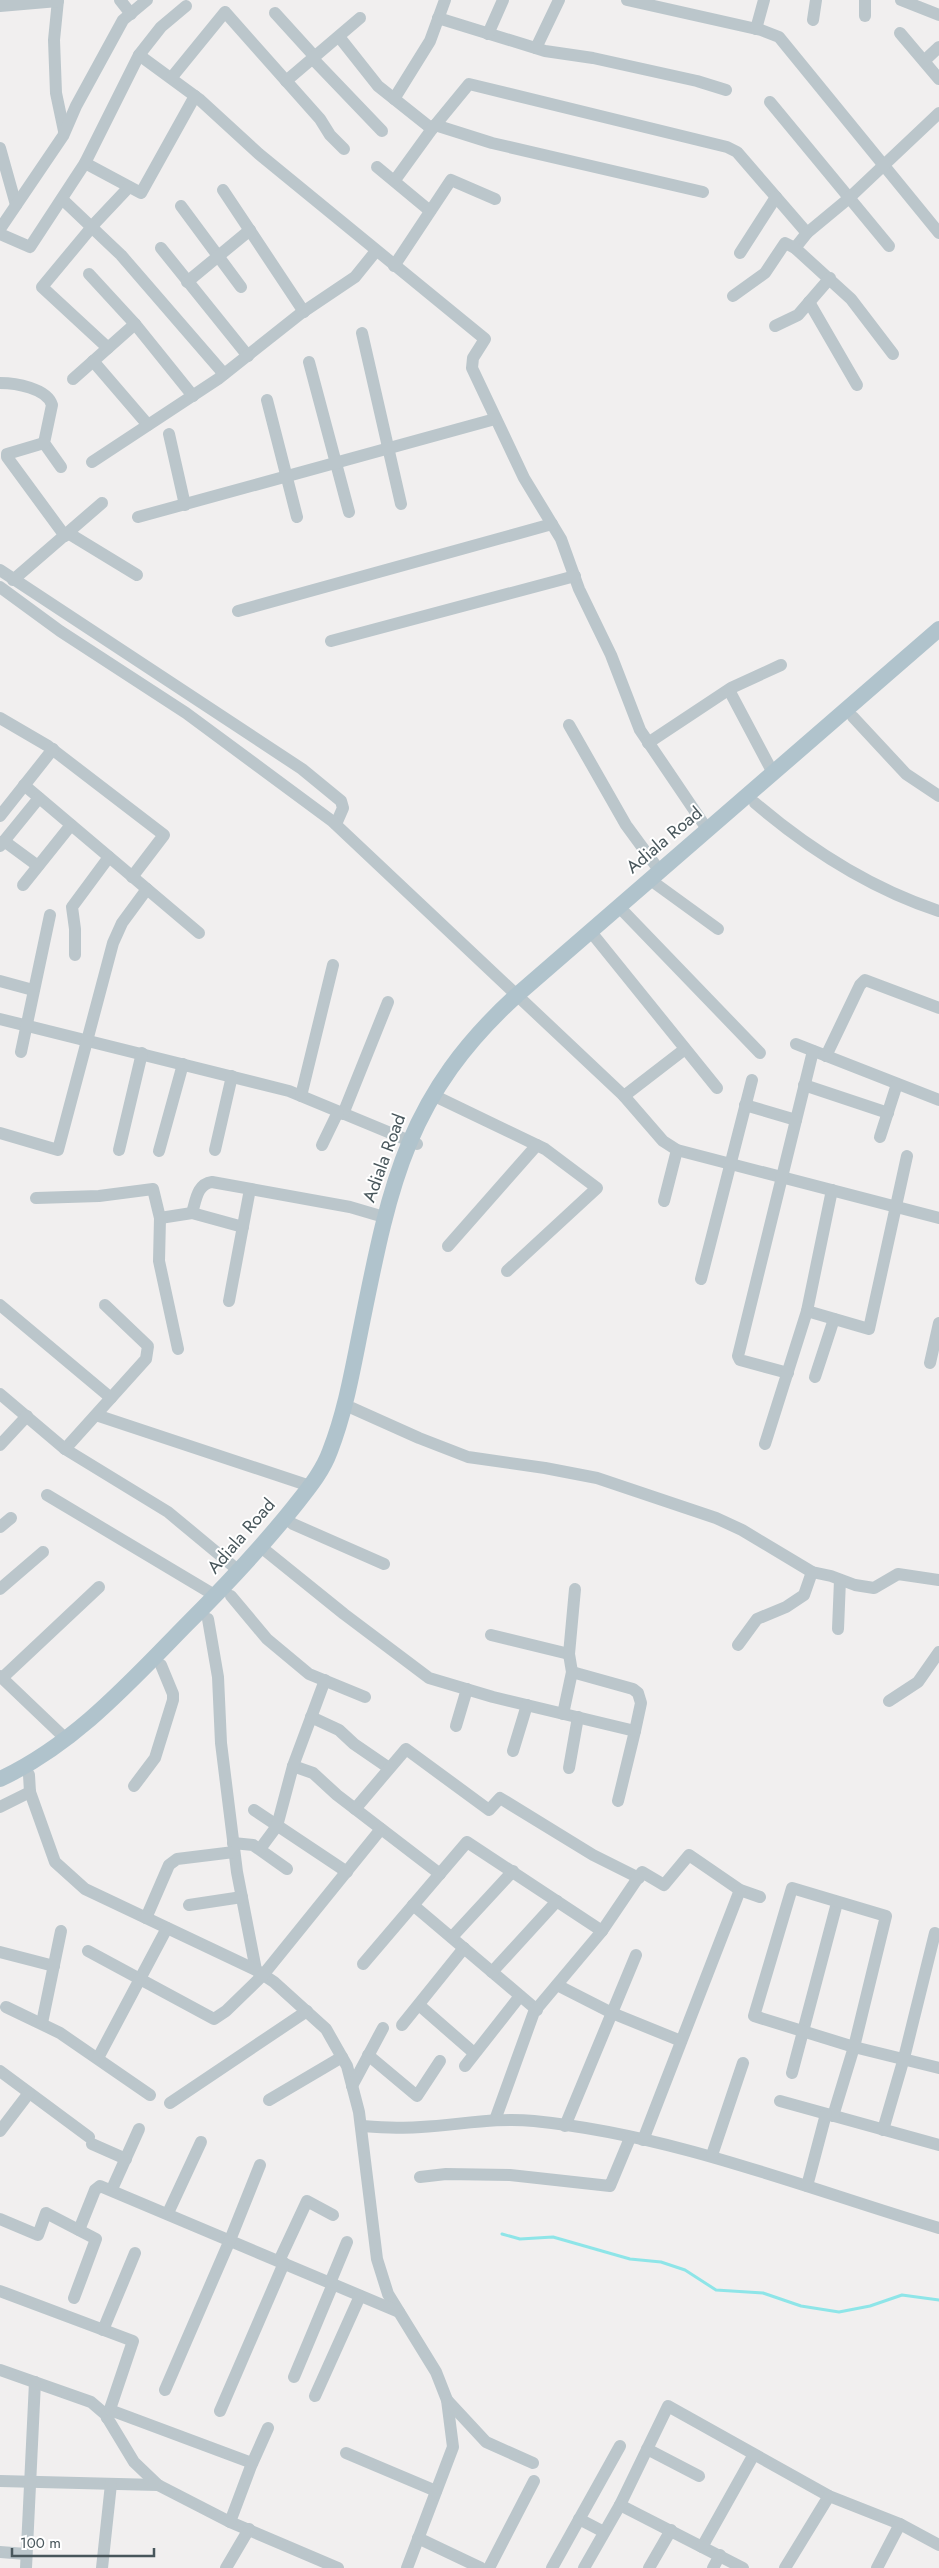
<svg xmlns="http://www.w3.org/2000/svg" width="939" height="2568" viewBox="0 0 939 2568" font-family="Jost,sans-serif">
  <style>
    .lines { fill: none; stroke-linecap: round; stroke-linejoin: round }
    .stream { stroke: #8ee5e8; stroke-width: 3 }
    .minor { stroke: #bbc6cb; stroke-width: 12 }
    .major { stroke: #b0c3cc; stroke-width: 16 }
    .labels { text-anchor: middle; stroke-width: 4; stroke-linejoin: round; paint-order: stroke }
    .street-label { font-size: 18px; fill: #48565b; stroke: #fff }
  </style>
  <rect width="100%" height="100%" fill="#f1efef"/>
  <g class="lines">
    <polyline class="stream" points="502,2234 520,2239 553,2237 630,2259 661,2262 685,2270 716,2290 763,2293 801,2306 839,2312 870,2306 902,2295 939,2300"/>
    <g class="minor">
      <polyline points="58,0 54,40 56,93 64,131"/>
      <polyline points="120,0 131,14"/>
      <polyline points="627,0 761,30 779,37 939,233"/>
      <polyline points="901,0 939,15"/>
      <polyline points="0,6 58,1"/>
      <polyline points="275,13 315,57"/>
      <polyline points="865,16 865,0"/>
      <polyline points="438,18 545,51 593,58 697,81 726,90"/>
      <polyline points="813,20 816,0"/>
      <polyline points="756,29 764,0"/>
      <polyline points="900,33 939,79"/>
      <polyline points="488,34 503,0"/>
      <polyline points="340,38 378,86 432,129"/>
      <polyline points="536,48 559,0"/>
      <polyline points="139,55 199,99 259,154 485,339 473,358 472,368 524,478 561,539 579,589 611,655 640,730 707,829"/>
      <polyline points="313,59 382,131"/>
      <polyline points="924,61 939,47"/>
      <polyline points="172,77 225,12 320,119 330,135 344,149"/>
      <polyline points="286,81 360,18"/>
      <polyline points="394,99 430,41 445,0"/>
      <polyline points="770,102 889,246"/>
      <polyline points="435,125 492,143 703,192"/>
      <polyline points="0,148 16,205"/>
      <polyline points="85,163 141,193 195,96"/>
      <polyline points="377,167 430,211"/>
      <polyline points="395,180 432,129 469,84 727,147 737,152 807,233 848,199 939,113"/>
      <polyline points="223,190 304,312"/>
      <polyline points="62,199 121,255 224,374"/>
      <polyline points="181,206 241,287"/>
      <polyline points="0,229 63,136 76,106 123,20 147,0"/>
      <polyline points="807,233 795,248 851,299 893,354"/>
      <polyline points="0,234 30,247 85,163 139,55 161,27 186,6"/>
      <polyline points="161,248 248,356"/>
      <polyline points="740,253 776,197"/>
      <polyline points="394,266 451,180 495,199"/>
      <polyline points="89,274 135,324 193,396"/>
      <polyline points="187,282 250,230"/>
      <polyline points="733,296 765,273 785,243 795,248"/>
      <polyline points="809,302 857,385"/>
      <polyline points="775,326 798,315 830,278"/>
      <polyline points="362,333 401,504"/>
      <polyline points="108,348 42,287 96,222 129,187"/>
      <polyline points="93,361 148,425"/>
      <polyline points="309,362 349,512"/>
      <polyline points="73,379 135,324"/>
      <path d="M0,383C15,383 47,388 52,405L44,443L61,467"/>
      <polyline points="267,400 297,517"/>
      <polyline points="169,434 185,505"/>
      <polyline points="44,443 7,454 7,457 65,536"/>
      <polyline points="92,462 218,379 300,314 355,277 376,251"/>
      <polyline points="138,517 495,419"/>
      <polyline points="68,533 137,575"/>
      <polyline points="0,570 302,769 341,801 343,808 336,824"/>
      <polyline points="13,580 102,503"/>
      <polyline points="0,587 60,631 186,713 332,821 624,1096 663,1141 677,1150 939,1218"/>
      <polyline points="238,611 552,524"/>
      <polyline points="331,641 575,576"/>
      <polyline points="729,690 773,773"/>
      <polyline points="853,717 906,774 939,796"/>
      <polyline points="0,718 48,746 164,835 132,877"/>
      <polyline points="569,725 626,825 659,870"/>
      <polyline points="648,743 731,688 781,665"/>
      <polyline points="24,785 199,933"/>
      <path d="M755,803C809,849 872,889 939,911"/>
      <polyline points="0,816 53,749"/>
      <polyline points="4,841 38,866"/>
      <polyline points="0,846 39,798"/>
      <polyline points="656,884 718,929"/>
      <polyline points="23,885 71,825"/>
      <polyline points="624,912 760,1053"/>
      <polyline points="595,937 717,1088"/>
      <polyline points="75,955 75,929 72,907 109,857"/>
      <polyline points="0,981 33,990"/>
      <polyline points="0,1019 289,1091 417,1144"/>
      <polyline points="796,1044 939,1100"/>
      <polyline points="21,1052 50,915"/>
      <polyline points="826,1056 860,985 865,980 939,1008"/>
      <polyline points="804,1085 888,1113"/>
      <polyline points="301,1096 333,965"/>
      <polyline points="624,1096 685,1049"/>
      <polyline points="439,1098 545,1149 597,1188 507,1271"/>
      <polyline points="745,1105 796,1120"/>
      <polyline points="343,1114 388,1002"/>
      <polyline points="0,1133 58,1150 113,943 122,923 147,889"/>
      <polyline points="880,1137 897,1084"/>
      <polyline points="322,1145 338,1112"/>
      <polyline points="119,1150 142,1053"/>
      <polyline points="215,1150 232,1076"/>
      <polyline points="159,1151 183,1064"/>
      <polyline points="36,1198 99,1196 153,1189 160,1218 159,1261 178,1349"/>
      <polyline points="664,1201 677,1150"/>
      <path d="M192,1213C196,1200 197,1184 212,1182L350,1207L384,1217"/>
      <polyline points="160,1218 192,1213 243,1227"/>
      <polyline points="448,1246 537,1145"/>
      <polyline points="701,1279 752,1080"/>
      <polyline points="229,1301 250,1189"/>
      <polyline points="0,1305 111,1398"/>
      <polyline points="807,1311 869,1329 907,1156"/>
      <polyline points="930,1363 939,1323"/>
      <polyline points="788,1373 740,1360 738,1356 813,1051"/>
      <polyline points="815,1377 834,1319"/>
      <polyline points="0,1394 65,1449 168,1512 239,1571"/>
      <polyline points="352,1408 419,1438 468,1457 545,1468 597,1478 716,1518 742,1530 812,1572 831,1576 855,1585 874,1588 898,1574 939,1580"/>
      <polyline points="96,1415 310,1486"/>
      <polyline points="765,1444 807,1311 832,1190"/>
      <polyline points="0,1445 27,1416"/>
      <polyline points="65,1449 146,1359 148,1346 105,1305"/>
      <polyline points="47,1495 216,1596"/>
      <polyline points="285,1518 293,1524 384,1564"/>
      <polyline points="0,1527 11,1518"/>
      <polyline points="261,1547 344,1614 429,1678 493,1697 635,1731 618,1801"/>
      <polyline points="0,1589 43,1552"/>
      <polyline points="231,1596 267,1639 309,1674 365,1697"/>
      <polyline points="208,1619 218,1677 221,1743 237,1872 256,1970"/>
      <polyline points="838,1629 840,1580"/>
      <polyline points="491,1635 569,1654"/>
      <polyline points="738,1645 757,1619 786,1607 804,1595 812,1572"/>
      <polyline points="572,1672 633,1689 638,1693 641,1703 635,1731"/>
      <polyline points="0,1676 66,1739"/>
      <polyline points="2,1678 99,1587"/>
      <polyline points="889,1701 918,1682 939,1652"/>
      <polyline points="563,1714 572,1672 569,1654 575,1589"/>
      <polyline points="311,1717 339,1730 354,1744 389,1768"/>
      <polyline points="456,1726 467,1689"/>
      <polyline points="513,1751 527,1705"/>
      <polyline points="293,1766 313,1773 337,1795 440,1874"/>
      <polyline points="25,1768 29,1775 30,1792 55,1862 85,1889 256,1970 274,1982 326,2029 347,2066 359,2112 377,2259 388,2294 436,2372 447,2400 453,2447 407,2568"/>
      <polyline points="569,1768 578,1717"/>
      <polyline points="134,1786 155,1758 173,1700 173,1694 161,1665"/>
      <polyline points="0,1807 30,1792"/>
      <polyline points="355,1809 406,1749 489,1810 500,1798 593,1855 639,1878"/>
      <polyline points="254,1810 347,1872"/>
      <polyline points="233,1843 253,1845 287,1869"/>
      <polyline points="260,1849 277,1826 293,1766 325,1680"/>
      <polyline points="189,1905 242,1897"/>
      <polyline points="413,1905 537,2010"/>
      <polyline points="146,1918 169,1865 177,1859 234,1852"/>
      <polyline points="452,1937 513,1871"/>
      <polyline points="88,1951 214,2019 226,2011 263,1975 381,1829"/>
      <polyline points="0,1952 54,1966"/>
      <polyline points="363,1964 467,1842 602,1931"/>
      <polyline points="492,1972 557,1901"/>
      <polyline points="557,1985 612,2013 681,2041"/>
      <polyline points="419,2005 474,2053"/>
      <polyline points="6,2007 60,2033 150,2095"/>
      <polyline points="42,2023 61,1931"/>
      <polyline points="402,2025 464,1948"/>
      <polyline points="368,2055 417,2096 440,2061"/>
      <polyline points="98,2058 167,1928"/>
      <polyline points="465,2066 520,1996"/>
      <polyline points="0,2071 89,2137"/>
      <polyline points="792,2073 837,1903"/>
      <polyline points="352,2086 383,2028"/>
      <polyline points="269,2100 342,2057"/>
      <polyline points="780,2101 939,2145"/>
      <polyline points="170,2103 307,2011"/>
      <polyline points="833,2116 854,2047 886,1916 792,1888 754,2016 854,2047 939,2068"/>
      <polyline points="495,2120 534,2012 602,1931 642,1872 664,1885 689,1855 740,1890 760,1897"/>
      <path d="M361,2126C381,2127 401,2129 421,2127C459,2125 496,2117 534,2121C674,2135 805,2188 939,2228"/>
      <polyline points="565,2126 636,1955"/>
      <polyline points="883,2130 904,2058 935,1933"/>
      <polyline points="0,2131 29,2093"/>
      <polyline points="643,2140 740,1890"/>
      <polyline points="92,2144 126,2159"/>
      <polyline points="712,2155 743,2063"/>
      <polyline points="420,2177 446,2174 510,2175 610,2186 630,2138"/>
      <polyline points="807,2186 826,2114"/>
      <polyline points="112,2189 139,2129"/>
      <polyline points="168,2213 201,2142"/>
      <polyline points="0,2219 38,2235 46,2213 96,2239 74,2298"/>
      <polyline points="79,2230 95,2190 100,2186 399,2312"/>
      <polyline points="279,2261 307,2201 333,2215"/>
      <polyline points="330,2283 347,2242"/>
      <polyline points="0,2291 133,2341 107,2418"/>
      <polyline points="103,2330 135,2253"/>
      <polyline points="0,2370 91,2402 105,2414 134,2462 158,2485 230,2522 338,2568"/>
      <polyline points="294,2377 333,2284"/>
      <polyline points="165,2390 230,2240 260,2165"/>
      <polyline points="315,2396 360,2296"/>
      <polyline points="447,2400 486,2442 533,2463"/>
      <polyline points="110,2410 252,2463"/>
      <polyline points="220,2411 284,2263"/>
      <polyline points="647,2449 699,2476"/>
      <polyline points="346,2453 436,2491"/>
      <polyline points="0,2481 158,2485"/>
      <polyline points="620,2505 743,2568"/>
      <polyline points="579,2519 604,2532"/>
      <polyline points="230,2522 251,2466 268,2428"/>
      <polyline points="418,2538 481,2568"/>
      <polyline points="702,2547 753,2456"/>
      <polyline points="0,2552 26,2554"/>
      <polyline points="26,2568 35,2382"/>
      <polyline points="102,2568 111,2484"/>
      <polyline points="226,2568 249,2529"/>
      <polyline points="489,2568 534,2481"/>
      <polyline points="552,2568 620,2446"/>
      <polyline points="584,2568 620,2505 668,2406 829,2496 900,2524"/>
      <polyline points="649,2568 671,2530"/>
      <polyline points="713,2568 720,2555"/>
      <polyline points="785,2568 829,2496"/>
      <polyline points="877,2568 900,2524 939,2545"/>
    </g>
    <path class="major" d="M0,1779C75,1744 130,1682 187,1624C224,1587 260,1549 293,1508C307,1490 322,1473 330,1451C346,1410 353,1367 362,1323C390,1184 407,1095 517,995L939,629"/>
  </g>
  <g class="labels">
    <g class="street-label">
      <text transform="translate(664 840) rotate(-40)" y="6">Adiala Road</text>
      <text transform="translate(384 1158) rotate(-70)" y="6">Adiala Road</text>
      <text transform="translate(241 1536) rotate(-49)" y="6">Adiala Road</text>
    </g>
  </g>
  <path d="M12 2548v8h142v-8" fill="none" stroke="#48565b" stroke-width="2.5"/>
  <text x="20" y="2548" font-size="15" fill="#48565b" stroke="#ffffff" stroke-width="4" paint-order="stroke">100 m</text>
</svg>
